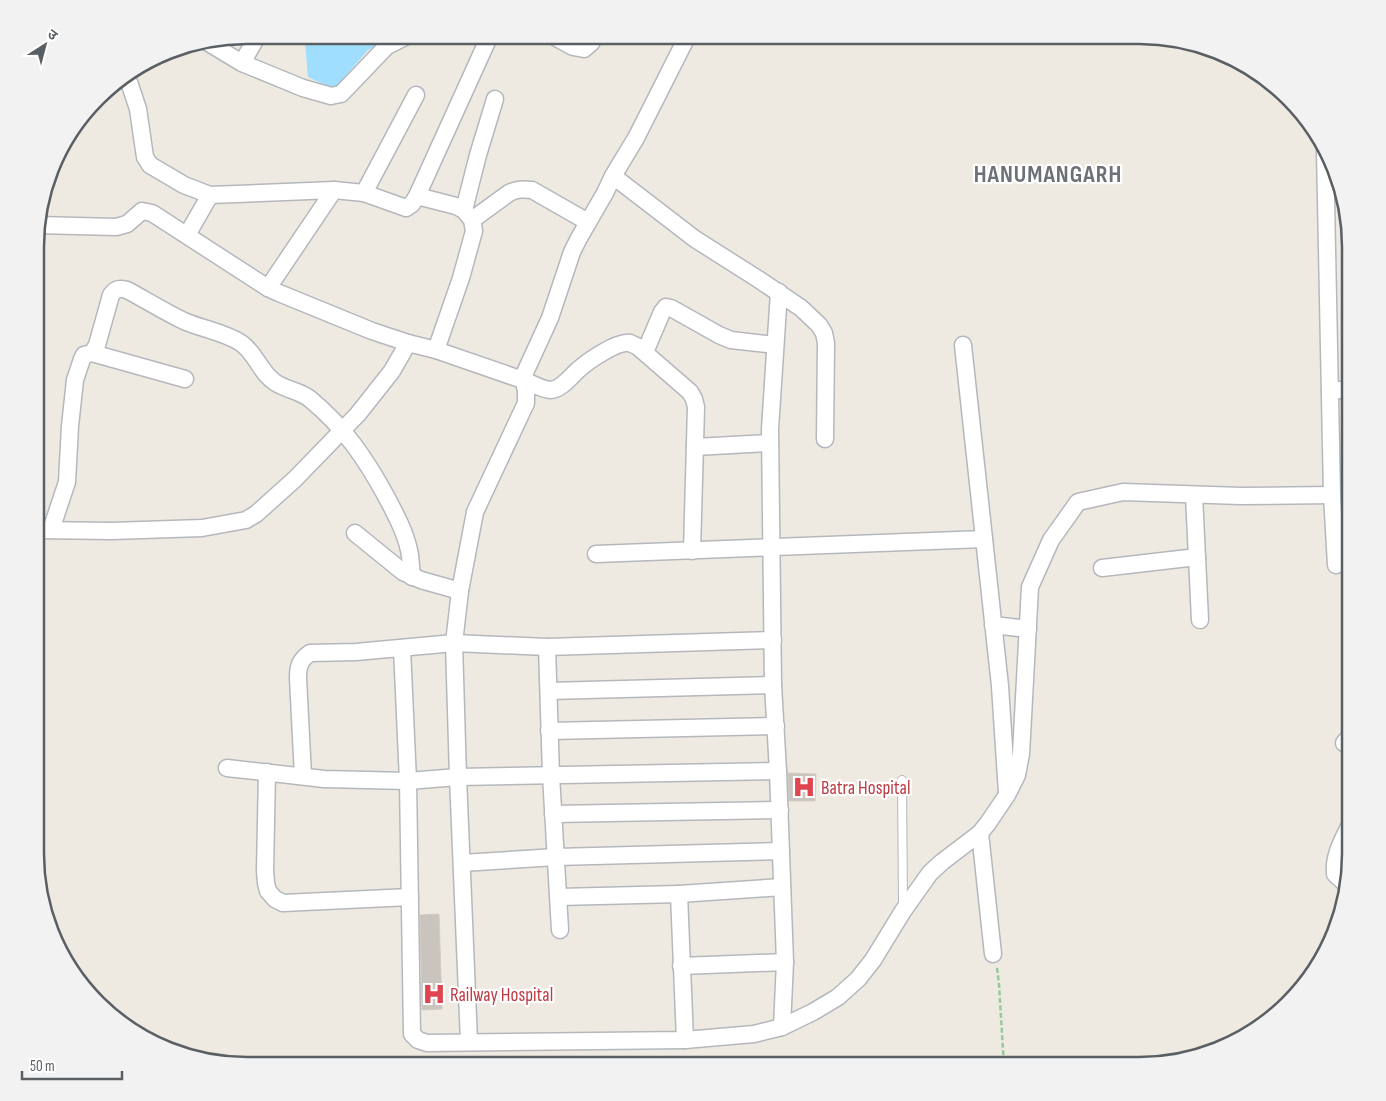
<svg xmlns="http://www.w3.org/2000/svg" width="1386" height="1101" viewBox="0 0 1386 1101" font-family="'Sofia Sans Condensed','Noto Sans Devanagari',sans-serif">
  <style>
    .water { fill: #a0deff }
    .building { fill: #c9c5be; stroke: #d3cbbf }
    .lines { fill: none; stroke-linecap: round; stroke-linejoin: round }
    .lane-casing { stroke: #b4b8bd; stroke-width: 10 }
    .street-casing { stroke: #b4b8bd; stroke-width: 19 }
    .path { stroke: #94ca9e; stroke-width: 2.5; stroke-dasharray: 5 2.5; stroke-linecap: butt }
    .lane { stroke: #fff; stroke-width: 8 }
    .street { stroke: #fff; stroke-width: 16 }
    .labels { text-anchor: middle; stroke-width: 4.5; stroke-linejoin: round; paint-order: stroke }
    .health-label { font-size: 19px; fill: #be3a42; stroke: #fff; text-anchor: start }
    .district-label { font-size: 24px; font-weight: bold; letter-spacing: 1px; fill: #6b7176; stroke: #fff }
    .rim { fill: none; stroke: #5a5f63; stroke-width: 2.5 }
  </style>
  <rect width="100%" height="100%" fill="#eeeae1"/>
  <polygon class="water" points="306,35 398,35 368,50 334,89 308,77 305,42"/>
  <g class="building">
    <polygon points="788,773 816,774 815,801 789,801"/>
    <polygon points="439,914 442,1009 422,1010 420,915"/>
  </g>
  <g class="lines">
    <defs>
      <polyline id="lane" points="902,780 903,907"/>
      <g id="street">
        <polyline points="551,35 573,47 584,49 591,43 596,35"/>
        <polyline points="207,42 242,63 303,88 331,96 341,94 387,46 409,35"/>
        <polyline points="242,63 258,35"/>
        <polyline points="127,76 138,109 145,157 150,165 184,185 210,195"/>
        <polyline points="1325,151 1332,495 1336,565"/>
        <polyline points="613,176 695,239 758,279 801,308 819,325 824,333 826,343 825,439"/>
        <polyline points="364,193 416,95"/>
        <polyline points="417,196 456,206 464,210 472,220 474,231 461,278 436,350"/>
        <polyline points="464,210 478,155 495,99"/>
        <path d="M472,220L509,193C517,189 523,189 532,190L588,222"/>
        <polyline points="37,225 116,227 127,224 142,211 152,213 268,288 279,293 372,331 408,343 436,350 517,378 523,377 550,318 572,252 579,238 605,193 613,176 636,138 688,35"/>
        <polyline points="187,235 210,195 334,190 364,193 406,208 412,204 417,196 490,35"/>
        <polyline points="268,288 334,190"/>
        <polyline points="779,292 770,429 773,685 778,771 785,962 782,1027"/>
        <polyline points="963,345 1000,686 1007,793"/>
        <polyline points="645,352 662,312 666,307 671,308 719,335 731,340 775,345"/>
        <polyline points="92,353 185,379"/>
        <path d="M524,380C532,384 541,389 550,390C561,390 571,376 578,370C588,361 617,341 630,343C632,344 636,346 637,346L690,392L694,399L696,407L692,551"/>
        <polyline points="1330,391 1351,389"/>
        <polyline points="695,447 770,443"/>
        <polyline points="1194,495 1200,620"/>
        <polyline points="36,530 112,531 202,528 246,520 256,514 295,479 358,414 392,371 408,343"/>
        <path d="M51,530L67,482L70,426L75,380L82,359L84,355L92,353L97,345L111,295C116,288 120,288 127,290C146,300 165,312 184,321C202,329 224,332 241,343C256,353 260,373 276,383C287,390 300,391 310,399C344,427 366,459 387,498C396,515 405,532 409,550C411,559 411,568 412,577"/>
        <polyline points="355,533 403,572 421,580 460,591"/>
        <polyline points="596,554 984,539"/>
        <polyline points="1102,568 1197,557"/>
        <polyline points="993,625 1028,629"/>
        <polyline points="547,647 551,775 560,930"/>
        <polyline points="402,648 408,781 412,1034 418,1040 427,1043 685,1040 754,1034 782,1027 813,1012 838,997 858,979 873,960 903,911 930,873 942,862 980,833 988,823 1007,795 1017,775 1021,754 1030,587 1051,540 1078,502 1123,492 1241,496 1332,495"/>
        <polyline points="549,691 773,685"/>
        <polyline points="549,731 776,726"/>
        <polyline points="1344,743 1351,735"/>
        <polyline points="227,768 324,779 408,781 458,777 778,771"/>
        <polyline points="267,772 265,871 266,883 268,891 275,899 283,903 410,897"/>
        <path d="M303,776L298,678C298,666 300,660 310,653L356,652L454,643L547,647L773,640"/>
        <polyline points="553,814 780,810"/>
        <polyline points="980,833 993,954"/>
        <polyline points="462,863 556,857 781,851"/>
        <path d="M1347,885L1335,874C1333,856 1343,839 1351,823"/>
        <polyline points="679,894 782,887"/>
        <polyline points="559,897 679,894 685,1040"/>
        <polyline points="681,966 785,962"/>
        <polyline points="469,1042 458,777 454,643 460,591 475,512 526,403 526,391 523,377"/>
      </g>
    </defs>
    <use href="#lane" class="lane-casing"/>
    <use href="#street" class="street-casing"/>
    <polyline class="path" points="997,968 999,984 1004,1066"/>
    <use href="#lane" class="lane"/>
    <use href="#street" class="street"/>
  </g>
  <defs>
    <symbol id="hospital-bare" viewBox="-9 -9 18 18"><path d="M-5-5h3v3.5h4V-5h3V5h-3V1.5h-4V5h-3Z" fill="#e0444e" stroke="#fff" stroke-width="2.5" paint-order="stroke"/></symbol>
  </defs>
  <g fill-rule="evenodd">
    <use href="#hospital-bare" x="788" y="771" width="32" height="32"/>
    <use href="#hospital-bare" x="418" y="978" width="32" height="32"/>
  </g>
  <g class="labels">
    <g class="health-label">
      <text x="821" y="794">Batra Hospital</text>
      <text x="450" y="1001">Railway Hospital</text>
    </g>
    <g class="district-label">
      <text x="1048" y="182">HANUMANGARH</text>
    </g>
  </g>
  <path d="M0 0H1386V1101H0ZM247 44H1139A203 203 0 0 1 1342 247V854A203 203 0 0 1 1139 1057H247A203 203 0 0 1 44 854V247A203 203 0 0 1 247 44Z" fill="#f2f2f3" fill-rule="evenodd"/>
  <path class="rim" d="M247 44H1139A203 203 0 0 1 1342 247V854A203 203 0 0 1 1139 1057H247A203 203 0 0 1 44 854V247A203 203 0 0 1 247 44Z"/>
  <g transform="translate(45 45) rotate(36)" stroke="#ffffff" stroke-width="4" paint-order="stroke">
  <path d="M0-4L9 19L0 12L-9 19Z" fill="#5a5f63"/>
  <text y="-8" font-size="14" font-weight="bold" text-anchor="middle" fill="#5a5f63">उ</text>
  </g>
  <path d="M22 1071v8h100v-8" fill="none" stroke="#5a5f63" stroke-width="2.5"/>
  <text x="30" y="1071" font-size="15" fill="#5a5f63" stroke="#ffffff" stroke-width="4" paint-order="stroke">50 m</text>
</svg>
